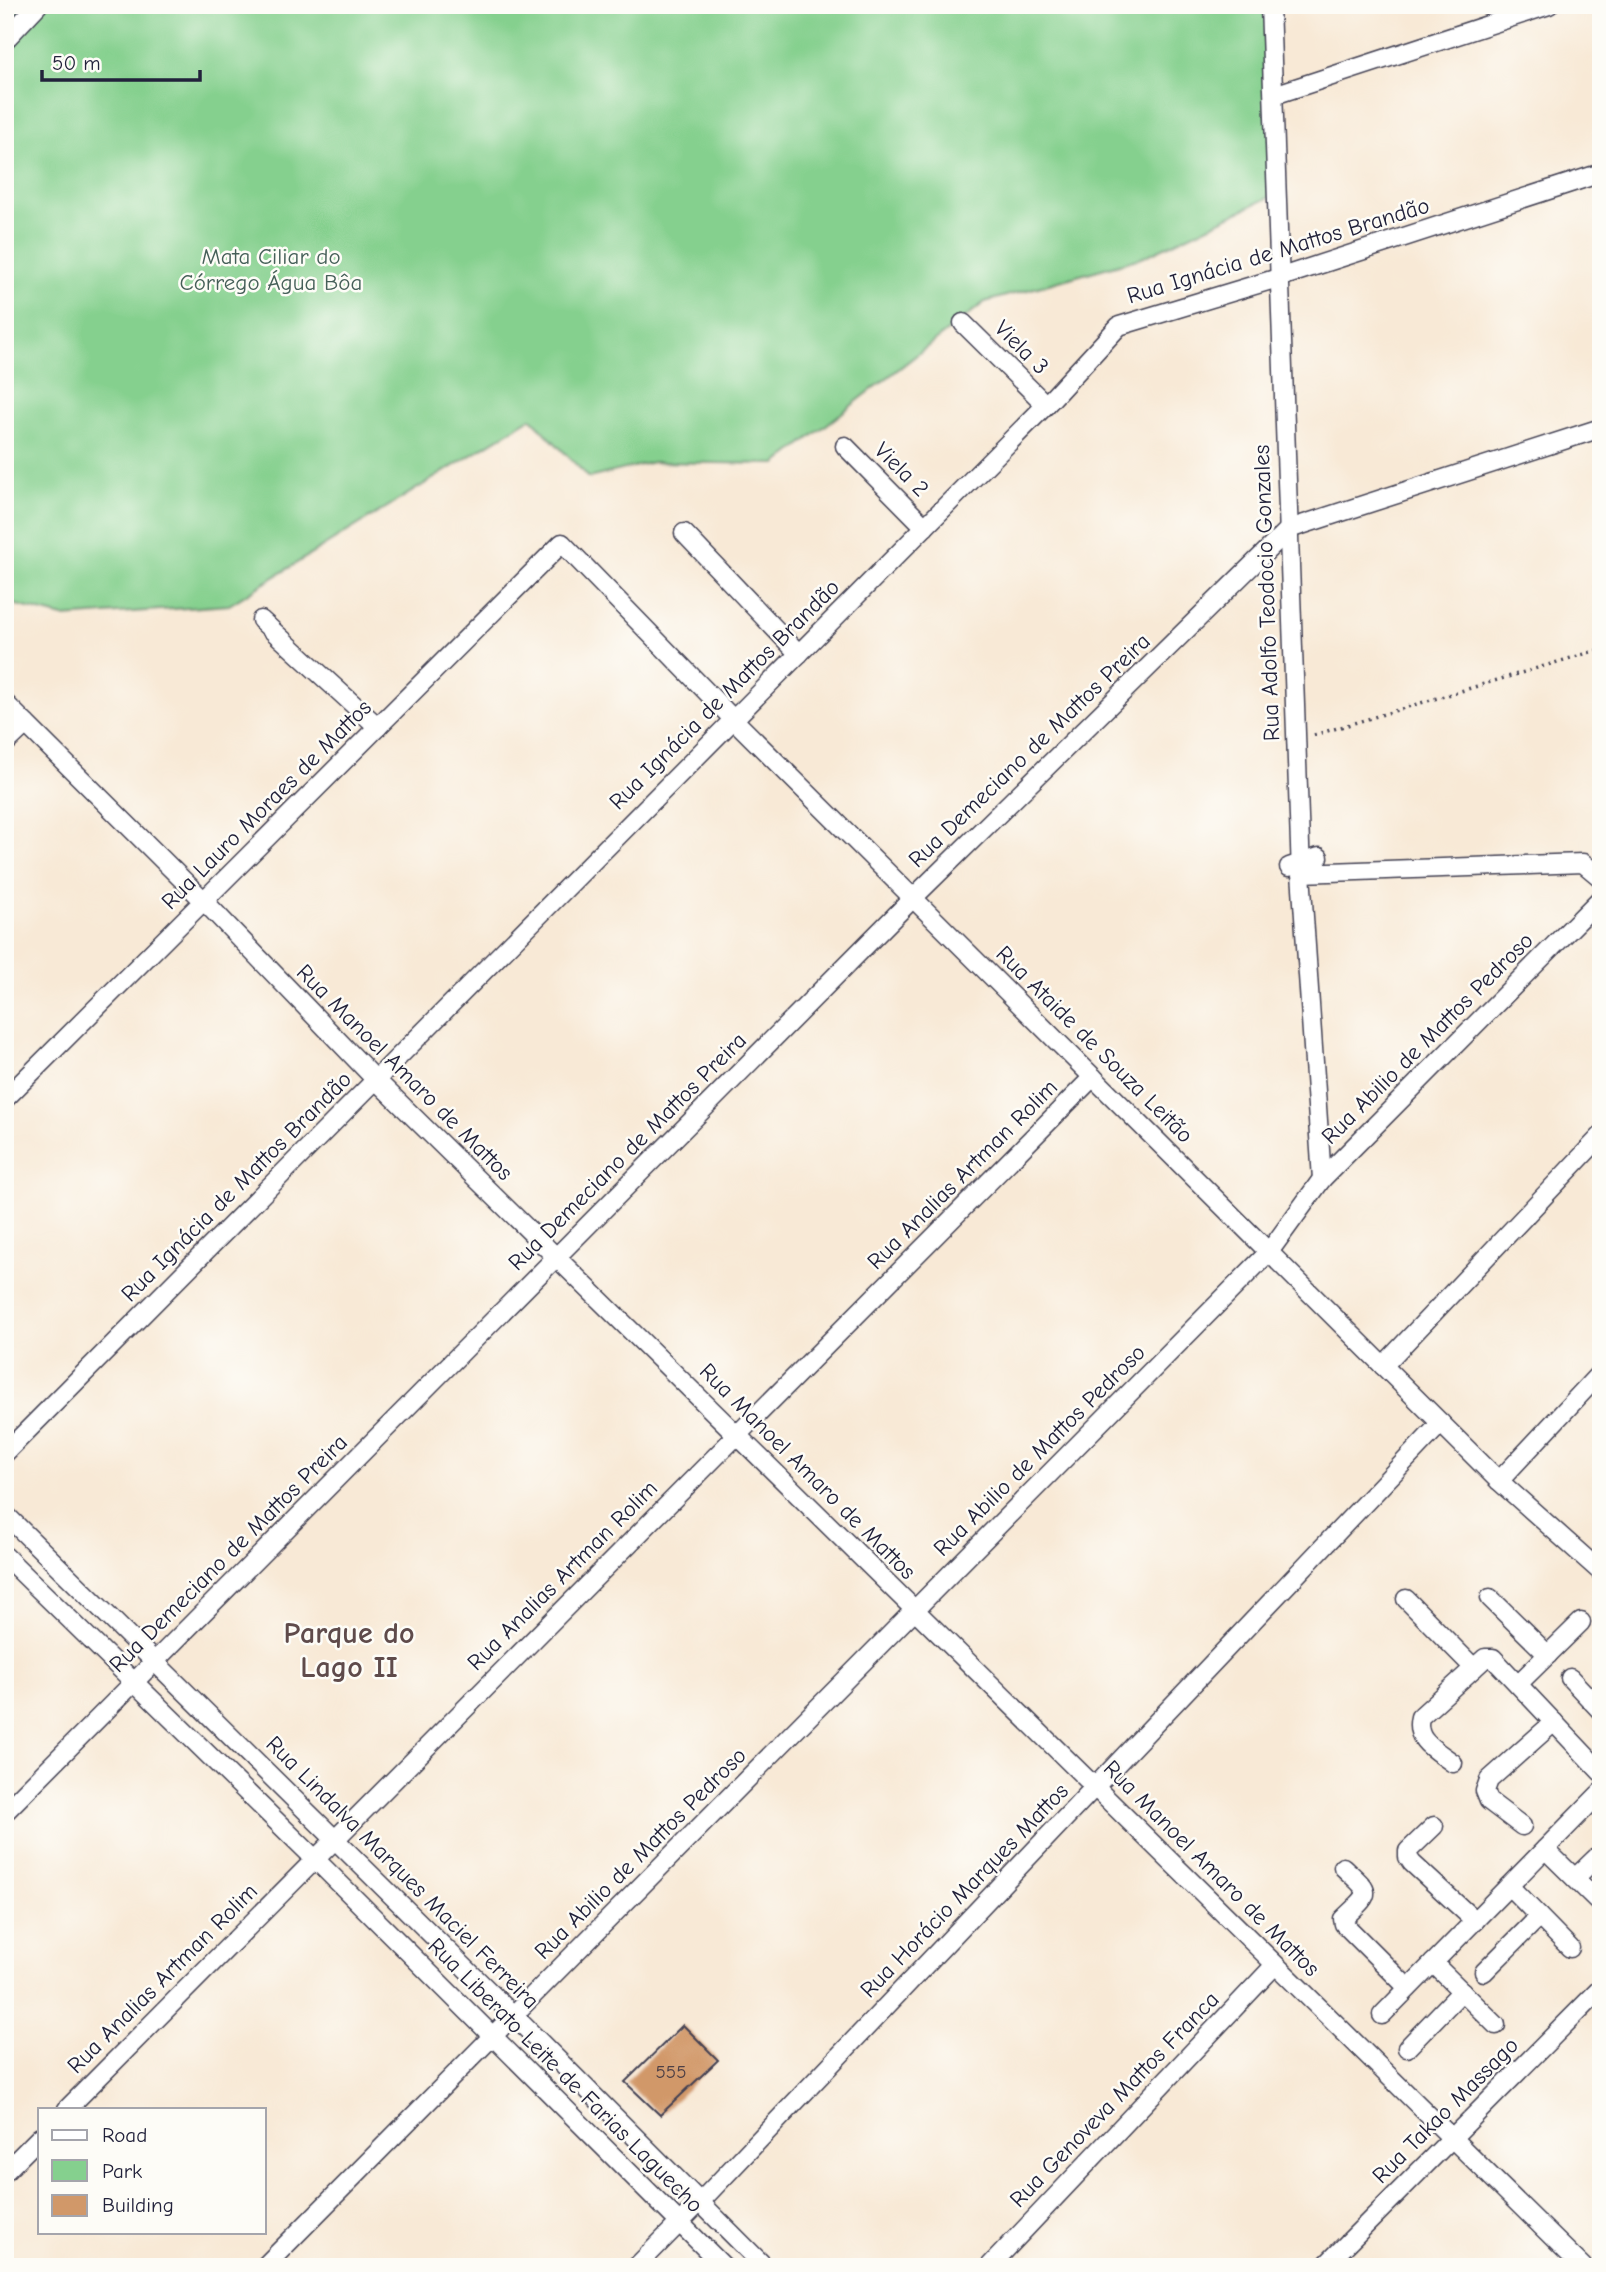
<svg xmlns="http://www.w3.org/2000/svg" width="1606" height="2272" viewBox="0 0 1606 2272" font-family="'Comic Neue',sans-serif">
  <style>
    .green { fill: #85d08e; stroke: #547964; stroke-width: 2 }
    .building { fill: #d19869 }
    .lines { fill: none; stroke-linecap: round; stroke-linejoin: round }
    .street-casing { stroke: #424052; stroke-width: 21 }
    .path { stroke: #424052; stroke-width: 3.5; stroke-dasharray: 2 5; stroke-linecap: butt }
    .street { stroke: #fff; stroke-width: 18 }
    .labels { text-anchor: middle; stroke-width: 5; stroke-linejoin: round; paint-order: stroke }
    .number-label { font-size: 19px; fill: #4e4046 }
    .street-label { font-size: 23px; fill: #22223b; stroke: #fdfcf7 }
    .park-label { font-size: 23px; fill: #455f58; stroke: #fdfcf7 }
    .district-label { font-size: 30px; font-weight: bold; fill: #5f4b4b; stroke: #fdfcf7 }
  </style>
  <rect width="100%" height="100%" fill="#fdfcf7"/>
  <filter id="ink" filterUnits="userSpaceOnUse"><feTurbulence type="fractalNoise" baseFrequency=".0143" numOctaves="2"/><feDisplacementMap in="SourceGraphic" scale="14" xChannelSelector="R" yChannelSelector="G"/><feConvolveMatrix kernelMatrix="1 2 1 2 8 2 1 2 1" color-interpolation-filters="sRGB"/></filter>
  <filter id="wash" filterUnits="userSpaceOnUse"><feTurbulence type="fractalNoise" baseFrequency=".00686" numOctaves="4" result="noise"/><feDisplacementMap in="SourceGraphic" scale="28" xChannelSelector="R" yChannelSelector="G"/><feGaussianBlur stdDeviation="1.57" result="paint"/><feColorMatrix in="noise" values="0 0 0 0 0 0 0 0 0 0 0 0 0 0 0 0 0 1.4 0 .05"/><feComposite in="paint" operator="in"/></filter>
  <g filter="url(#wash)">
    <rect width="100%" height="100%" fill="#f8e9d6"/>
    <polygon class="green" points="5,5 1269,5 1276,194 1144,257 985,302 776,464 653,462 589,478 531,418 229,605 63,617 5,602"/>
    <g id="blocks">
      <polygon class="building" points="683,2025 718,2060 660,2115 625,2082"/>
    </g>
  </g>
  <g filter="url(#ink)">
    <use href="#blocks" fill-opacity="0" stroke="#424052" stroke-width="2"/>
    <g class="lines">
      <defs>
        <g id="street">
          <polyline points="1270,5 1301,873 1322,1179"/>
          <polyline points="5,40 38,5"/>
          <polyline points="1274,95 1549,5"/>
          <polyline points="963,323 1046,405"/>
          <polyline points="845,446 925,527"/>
          <polyline points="684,533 799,654"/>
          <polyline points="261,620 378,727"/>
          <polyline points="5,703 204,901 376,1080 1583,2267"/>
          <polyline points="5,744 26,724"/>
          <polyline points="1289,867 1319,857"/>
          <polyline points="1301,873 1583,863 1601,878"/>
          <polyline points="5,1099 562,543 734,720 1499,1481 1601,1572"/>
          <polyline points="1383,1366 1601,1136"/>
          <polyline points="5,1453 1046,405 1119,326 1278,278 1601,173"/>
          <polyline points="1499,1481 1601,1372"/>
          <polyline points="5,1514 514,2016 765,2267"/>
          <polyline points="5,1556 314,1858 724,2267"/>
          <polyline points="1490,1598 1548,1655"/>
          <polyline points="1406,1599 1474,1668"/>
          <polyline points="1570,1678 1601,1711"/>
          <polyline points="1518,1684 1581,1622"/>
          <path d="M1453,1763C1436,1750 1414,1741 1420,1717L1485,1658H1493L1601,1772"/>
          <polyline points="5,1812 913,898 1289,529 1601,428"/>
          <polyline points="1434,1826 1408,1851 1408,1857 1412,1863 1475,1921"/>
          <polyline points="1522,1826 1489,1801 1485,1791 1489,1780 1554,1722"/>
          <polyline points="1545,1849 1601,1904"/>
          <path d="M1343,1867C1373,1895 1372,1891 1343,1919L1344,1924L1408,1988"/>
          <polyline points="1575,1878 1601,1853"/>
          <polyline points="1509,1886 1570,1948"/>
          <polyline points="1433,1963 1496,2025"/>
          <polyline points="1484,1972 1539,1917"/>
          <polyline points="1382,2015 1601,1792"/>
          <polyline points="1407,2048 1462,1991"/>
          <polyline points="67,2109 1093,1077"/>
          <polyline points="5,2172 40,2137"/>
          <polyline points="264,2267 1269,1252 1322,1179 1601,898"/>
          <polyline points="636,2267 700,2202 1441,1423"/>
          <polyline points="989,2267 1275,1965"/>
          <polyline points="1324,2267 1601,1988"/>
        </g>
      </defs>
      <use href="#street" class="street-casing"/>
      <g class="path">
        <polyline points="5,64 11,58"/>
        <polyline points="1314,735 1601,649"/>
      </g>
      <use href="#street" class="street"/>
    </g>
  </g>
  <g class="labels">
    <g class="number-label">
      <text x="671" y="2078">555</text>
    </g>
    <g class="street-label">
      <text transform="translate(1278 250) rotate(-17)" y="8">Rua Ignácia de Mattos Brandão</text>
      <text transform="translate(1022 347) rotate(45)" y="8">Viela 3</text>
      <text transform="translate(902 469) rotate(45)" y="8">Viela 2</text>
      <text transform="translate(1266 593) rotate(-92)" y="8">Rua Adolfo Teodocio Gonzales</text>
      <text transform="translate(724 694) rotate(-45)" y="8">Rua Ignácia de Mattos Brandão</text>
      <text transform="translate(1029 750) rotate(-44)" y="8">Rua Demeciano de Mattos Preira</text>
      <text transform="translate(266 804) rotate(-45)" y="8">Rua Lauro Moraes de Mattos</text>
      <text transform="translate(1427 1038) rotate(-45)" y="8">Rua Abilio de Mattos Pedroso</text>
      <text transform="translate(1095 1044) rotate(45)" y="8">Rua Ataide de Souza Leitão</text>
      <text transform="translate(405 1072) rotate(45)" y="8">Rua Manoel Amaro de Mattos</text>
      <text transform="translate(627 1151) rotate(-45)" y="8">Rua Demeciano de Mattos Preira</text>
      <text transform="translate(962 1174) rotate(-45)" y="8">Rua Analias Artman Rolim</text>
      <text transform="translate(236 1186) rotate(-45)" y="8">Rua Ignácia de Mattos Brandão</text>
      <text transform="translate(1039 1450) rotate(-45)" y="8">Rua Abilio de Mattos Pedroso</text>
      <text transform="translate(808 1471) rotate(45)" y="8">Rua Manoel Amaro de Mattos</text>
      <text transform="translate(228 1553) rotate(-45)" y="8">Rua Demeciano de Mattos Preira</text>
      <text transform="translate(562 1575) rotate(-45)" y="8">Rua Analias Artman Rolim</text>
      <text transform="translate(640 1853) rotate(-45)" y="8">Rua Abilio de Mattos Pedroso</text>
      <text transform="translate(1212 1868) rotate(45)" y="8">Rua Manoel Amaro de Mattos</text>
      <text transform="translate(403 1872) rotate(45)" y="8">Rua Lindalva Marques Maciel Ferreira</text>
      <text transform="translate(964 1890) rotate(-46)" y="8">Rua Horácio Marques Mattos</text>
      <text transform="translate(162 1978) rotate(-45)" y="8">Rua Analias Artman Rolim</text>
      <text transform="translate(566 2075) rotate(45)" y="8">Rua Liberato Leite de Farias Laguecho</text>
      <text transform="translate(1114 2099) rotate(-46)" y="8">Rua Genoveva Mattos Franca</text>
      <text transform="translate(1445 2110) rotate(-45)" y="8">Rua Takao Massago</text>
    </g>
    <g class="park-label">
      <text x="271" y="264">Mata Ciliar do<tspan x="271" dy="26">Córrego Água Bôa</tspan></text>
    </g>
    <g class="district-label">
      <text x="349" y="1643">Parque do<tspan x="349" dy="34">Lago II</tspan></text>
    </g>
  </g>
  <rect width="1606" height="2272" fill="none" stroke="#fdfcf7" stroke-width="28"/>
  <rect x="38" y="2108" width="228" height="126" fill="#fdfcf7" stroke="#a5a5ac" stroke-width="2"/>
  <rect x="52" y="2130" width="35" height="10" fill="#ffffff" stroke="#a5a5ac" stroke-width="2"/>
  <text x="102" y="2142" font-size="21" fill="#22223b">Road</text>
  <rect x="52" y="2160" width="35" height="21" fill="#85d08e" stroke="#a5a5ac" stroke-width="2"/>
  <text x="102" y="2178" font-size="21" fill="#22223b">Park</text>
  <rect x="52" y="2195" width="35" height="21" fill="#d19869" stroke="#a5a5ac" stroke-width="2"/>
  <text x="102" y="2212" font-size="21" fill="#22223b">Building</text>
  <path d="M42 70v10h158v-10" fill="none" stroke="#22223b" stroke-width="3.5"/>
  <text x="52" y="70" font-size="21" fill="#22223b" stroke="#fdfcf7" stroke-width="5" paint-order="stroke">50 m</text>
</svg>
